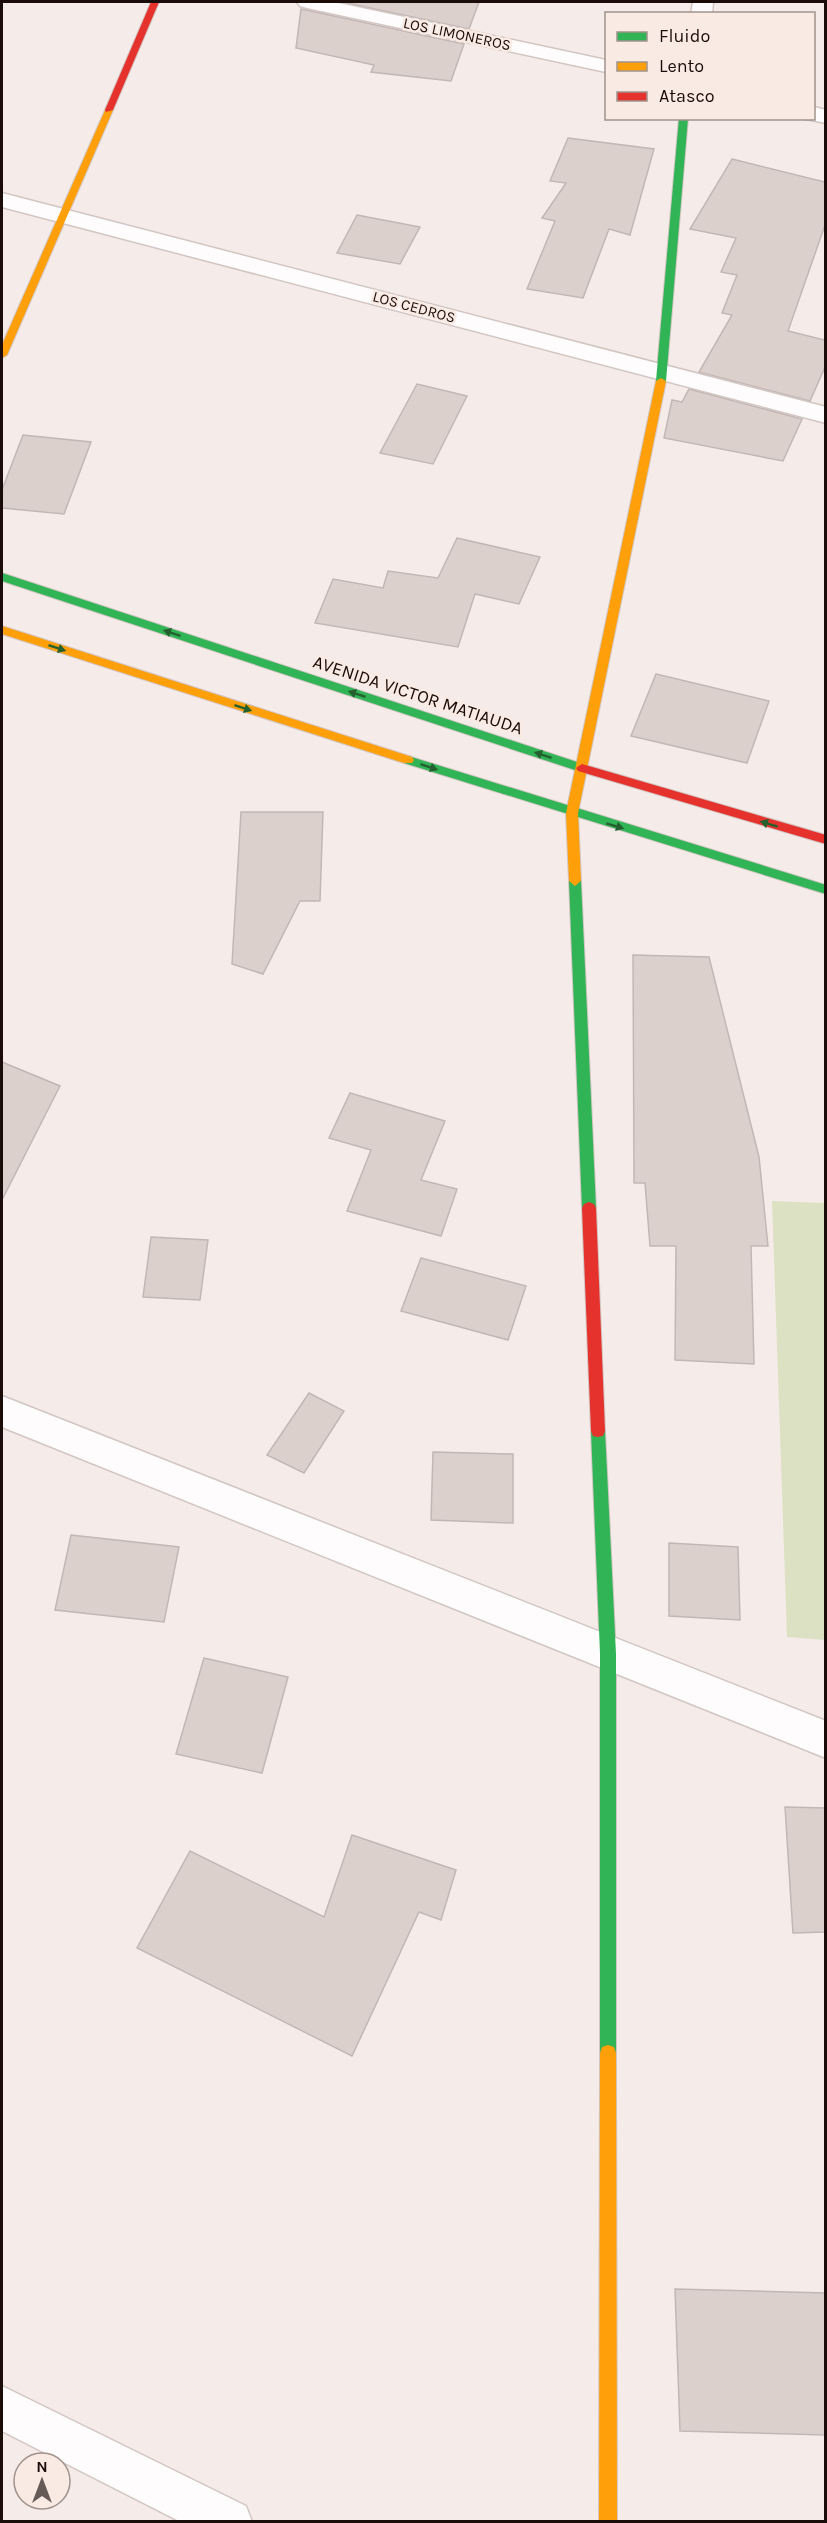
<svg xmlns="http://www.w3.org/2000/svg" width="827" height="2523" viewBox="0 0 827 2523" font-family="Karla,sans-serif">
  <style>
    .green { fill: #dde1c4 }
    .building { fill: #dcd0cd; stroke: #c2b7b4; stroke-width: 1.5 }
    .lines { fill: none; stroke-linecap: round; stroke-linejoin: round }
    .street-casing { stroke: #d2c6c3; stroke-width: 3 }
    .fast-casing { stroke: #d2c6c3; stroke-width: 2 }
    .slow-casing { stroke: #d2c6c3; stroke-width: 2 }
    .jam-casing { stroke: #d2c6c3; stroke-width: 2 }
    .street { fill: #fefcfc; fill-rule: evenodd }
    .fast { fill: #30b455; fill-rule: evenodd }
    .slow { fill: #ff9f0a; fill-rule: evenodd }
    .jam { fill: #e5322d; fill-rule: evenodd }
    .oneway { fill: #25602f }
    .labels { text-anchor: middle; stroke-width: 5; stroke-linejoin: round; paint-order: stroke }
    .far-street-label { font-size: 15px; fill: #1a0d09; stroke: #faeae4 }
    .street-label { font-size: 18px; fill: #1a0d09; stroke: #faeae4 }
  </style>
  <rect width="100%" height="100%" fill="#f5ece9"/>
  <polygon class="green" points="772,1201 825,1203 825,1640 787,1637"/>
  <g class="building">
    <polygon points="342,2 479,2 469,29"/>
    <polygon points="301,9 306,10 464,44 451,81 371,72 374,65 296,48"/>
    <polygon points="568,138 654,149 630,235 609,229 583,298 527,289 555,221 542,218 566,183 550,181"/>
    <polygon points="732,159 825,182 825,225 788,331 825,340 825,367 810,401 699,372 732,315 722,313 737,275 721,272 736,238 690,229"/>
    <polygon points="357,215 420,227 400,264 337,253"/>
    <polygon points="417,384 467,396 433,464 380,453"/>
    <polygon points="689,389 802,419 783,461 664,438 672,400 682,402"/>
    <polygon points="23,435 91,442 64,514 2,508 2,490"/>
    <polygon points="457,538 540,557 519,604 475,594 458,647 315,623 333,579 383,588 388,571 438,578"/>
    <polygon points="656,674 769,701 747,763 631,736"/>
    <polygon points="241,812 323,812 320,901 300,901 263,974 232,964"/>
    <polygon points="633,955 709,957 759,1157 768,1246 751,1246 754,1364 675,1360 676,1246 650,1246 645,1183 634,1183"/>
    <polygon points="2,1062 60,1086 2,1200"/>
    <polygon points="350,1093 445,1121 421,1180 457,1189 441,1236 347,1211 371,1150 329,1138"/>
    <polygon points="151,1237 208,1240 200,1300 143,1297"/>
    <polygon points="421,1258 526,1286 508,1340 401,1311"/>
    <polygon points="309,1393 344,1411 304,1473 267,1455"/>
    <polygon points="433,1452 513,1454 513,1523 431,1520"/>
    <polygon points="71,1535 179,1547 164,1622 55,1610"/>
    <polygon points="669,1543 738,1547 740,1620 669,1616"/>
    <polygon points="204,1658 288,1677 262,1773 176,1754"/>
    <polygon points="785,1807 825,1808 825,1932 793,1933"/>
    <polygon points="352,1835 456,1870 441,1920 419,1912 352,2056 137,1948 190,1851 324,1917"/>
    <polygon points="675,2289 825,2293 825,2435 680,2431"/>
  </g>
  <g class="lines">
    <defs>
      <g id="street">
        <polygon points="297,2 334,2 606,60 606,72 307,8 300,6"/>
        <polygon points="693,2 713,2 712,14 691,14"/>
        <polygon points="814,107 826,110 826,123 806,119 814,118"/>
        <polygon points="2,193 826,407 826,423 2,207"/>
        <polygon points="2,1396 826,1721 826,1758 2,1427"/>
        <polygon points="2,2386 246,2506 252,2522 181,2522 2,2431"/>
      </g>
      <g id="fast">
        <polygon points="679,118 688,118 666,381 661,384 656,381"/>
        <polygon points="2,573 586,765 588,768 586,771 578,771 2,581"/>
        <polygon points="408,756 826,885 826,894 404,763 404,757"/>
        <polygon points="575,876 581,881 596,1208 594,1212 584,1212 582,1208 569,881"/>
        <polygon points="598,1425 603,1426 605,1431 616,1654 616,2053 614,2059 608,2061 602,2059 600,2053 600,1654 591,1431 593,1426"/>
      </g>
      <g id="slow">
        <polygon points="106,108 113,110 7,355 2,358 2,345"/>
        <polygon points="661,378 666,381 578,813 581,881 575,886 569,881 566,813 656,381"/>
        <polygon points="2,626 412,757 414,760 412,763 404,763 2,634"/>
        <polygon points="608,2045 614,2047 616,2053 617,2522 599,2522 600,2053 602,2047"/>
      </g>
      <g id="jam">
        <polygon points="151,2 159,2 113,110 106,112 105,110"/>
        <polygon points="582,764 826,835 826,844 578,771 576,768"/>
        <polygon points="589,1202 594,1204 596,1208 605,1431 603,1436 598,1437 593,1436 591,1431 582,1208 584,1204"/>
      </g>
    </defs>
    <use href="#street" class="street-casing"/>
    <use href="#fast" class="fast-casing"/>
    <use href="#slow" class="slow-casing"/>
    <use href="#jam" class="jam-casing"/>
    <use href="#street" class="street"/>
    <use href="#fast" class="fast"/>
    <use href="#slow" class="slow"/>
    <use href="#jam" class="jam"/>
  </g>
  <defs><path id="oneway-solid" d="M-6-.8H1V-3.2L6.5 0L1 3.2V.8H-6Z" transform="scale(1.5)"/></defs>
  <g class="oneway">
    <use href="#oneway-solid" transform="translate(172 633) rotate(-162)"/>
    <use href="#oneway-solid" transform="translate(57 648) rotate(18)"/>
    <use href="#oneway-solid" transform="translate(357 694) rotate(-162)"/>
    <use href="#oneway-solid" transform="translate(243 708) rotate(18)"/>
    <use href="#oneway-solid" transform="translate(543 755) rotate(-162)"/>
    <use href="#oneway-solid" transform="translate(429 767) rotate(18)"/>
    <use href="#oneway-solid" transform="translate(769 824) rotate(-163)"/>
    <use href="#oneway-solid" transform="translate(615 826) rotate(17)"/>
  </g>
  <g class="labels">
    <g class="far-street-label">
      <text transform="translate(457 34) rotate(12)" y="5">LOS LIMONEROS</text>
      <text transform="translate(414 307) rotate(15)" y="5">LOS CEDROS</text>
    </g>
    <g class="street-label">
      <text transform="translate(418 695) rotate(18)" y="6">AVENIDA VICTOR MATIAUDA</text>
    </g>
  </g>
  <rect width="827" height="2523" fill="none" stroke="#1a0d09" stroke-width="6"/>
  <rect x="605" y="12" width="210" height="108" fill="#faeae4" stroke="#a0928c" stroke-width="1.5"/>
  <rect x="617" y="32" width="30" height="9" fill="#30b455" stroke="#a0928c" stroke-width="1.5"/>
  <text x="659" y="42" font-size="18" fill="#1a0d09">Fluido</text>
  <rect x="617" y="62" width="30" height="9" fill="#ff9f0a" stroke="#a0928c" stroke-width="1.5"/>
  <text x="659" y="72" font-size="18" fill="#1a0d09">Lento</text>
  <rect x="617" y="92" width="30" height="9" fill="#e5322d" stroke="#a0928c" stroke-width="1.5"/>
  <text x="659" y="102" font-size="18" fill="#1a0d09">Atasco</text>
  <g transform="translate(42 2481)"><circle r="28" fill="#faeae4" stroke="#a0928c" stroke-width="1.5"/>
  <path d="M0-4.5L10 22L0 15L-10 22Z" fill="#675b57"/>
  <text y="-9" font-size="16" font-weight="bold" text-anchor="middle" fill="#1a0d09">N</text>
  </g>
</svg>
